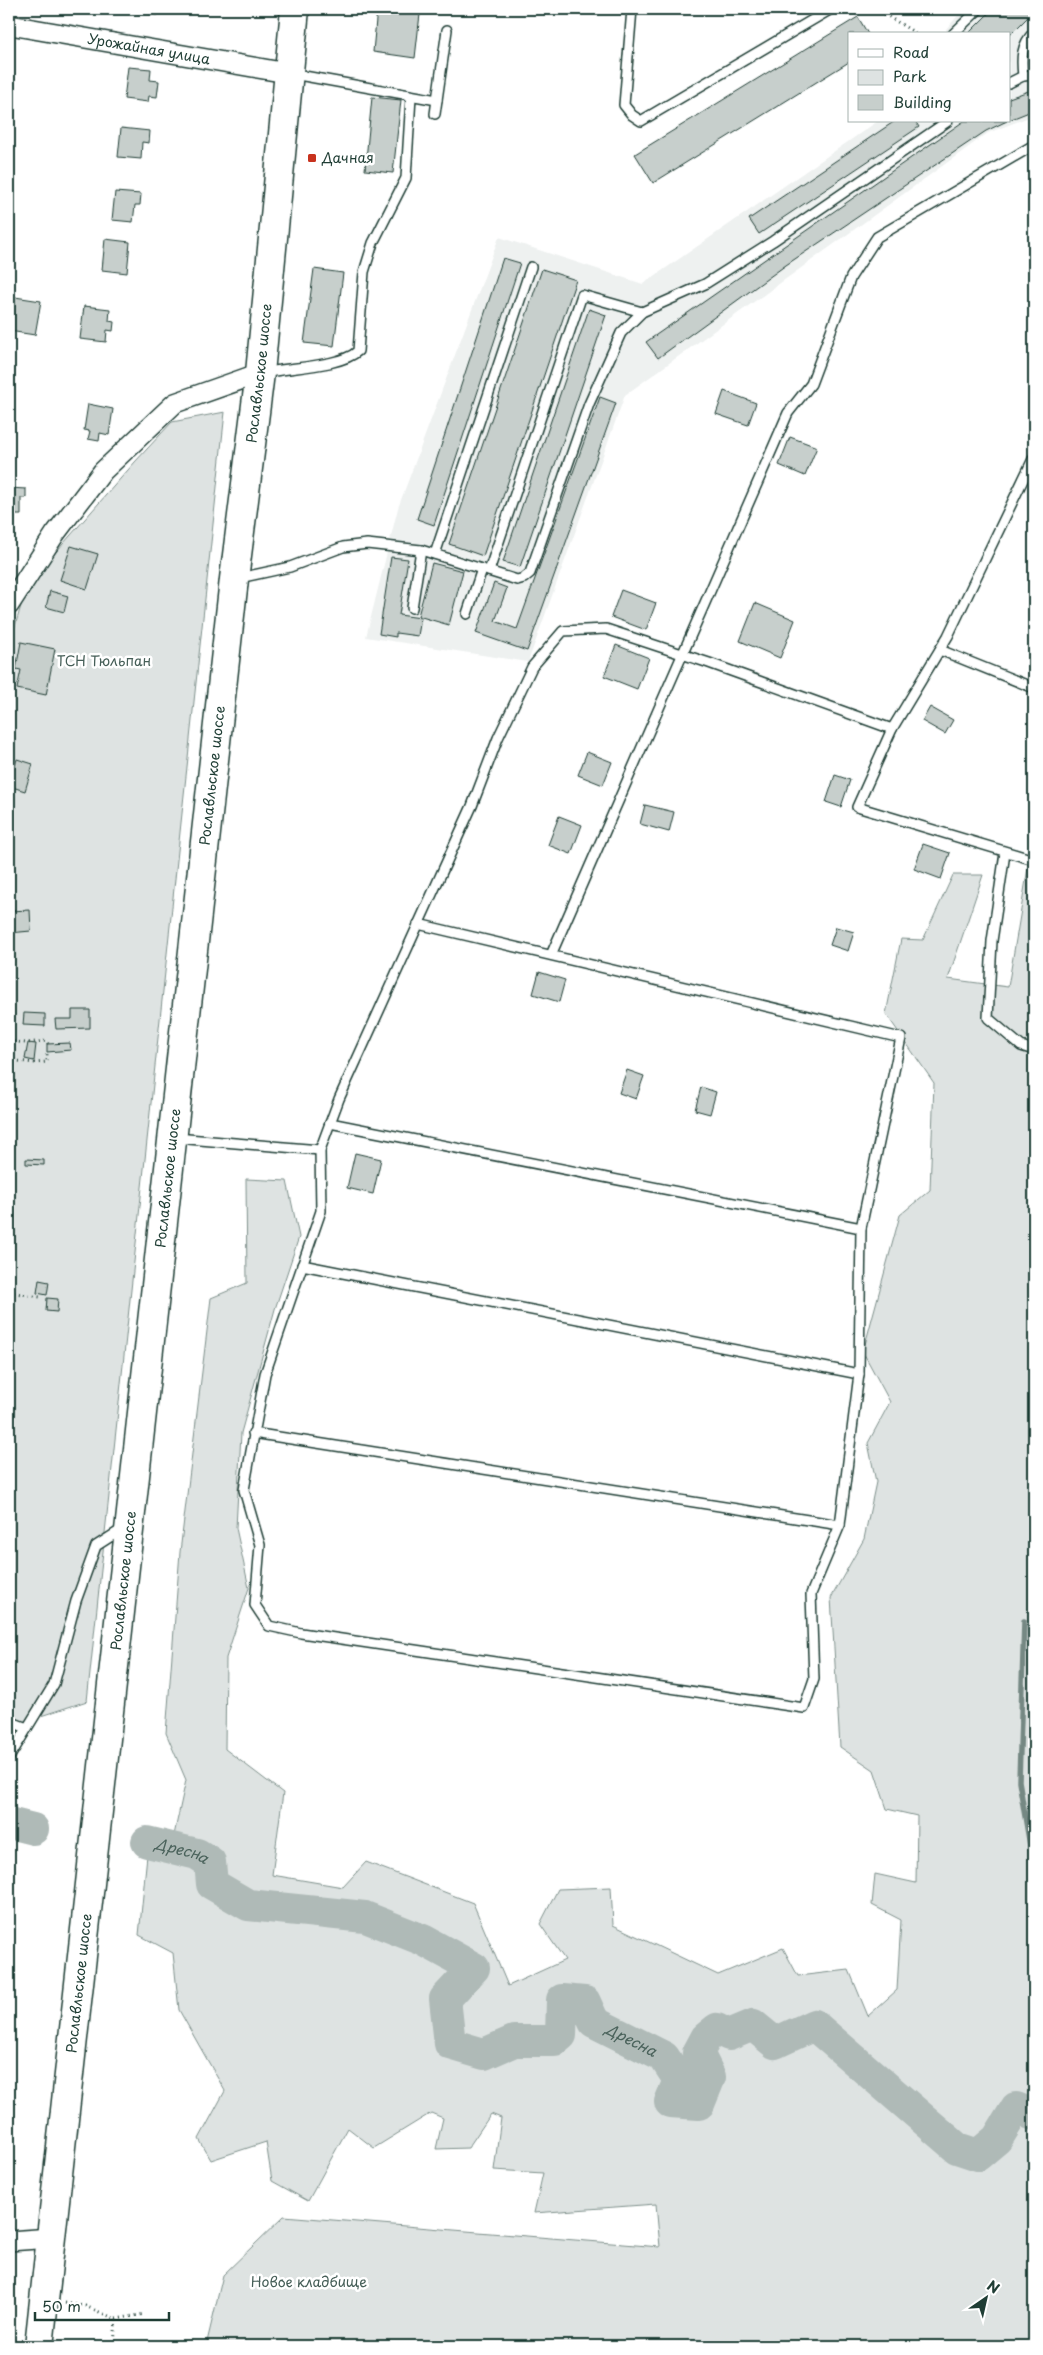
<svg xmlns="http://www.w3.org/2000/svg" width="1043" height="2355" viewBox="0 0 1043 2355" font-family="'Playpen Sans',sans-serif">
  <style>
    .built { fill: #eef1f0 }
    .green { fill: #dee3e2; stroke: #7e908b }
    .lines { fill: none; stroke-linecap: round; stroke-linejoin: round }
    .stream { stroke: #758883; stroke-width: 5.5 }
    .river { stroke: #afbab7; stroke-width: 32 }
    .building { fill: #c7cfcc; stroke: #1f3d34 }
    .lane-casing { stroke: #1f3d34; stroke-width: 12 }
    .street-casing { stroke: #1f3d34; stroke-width: 22 }
    .primary-casing { stroke: #1f3d34; stroke-width: 31 }
    .path { stroke: #1f3d34; stroke-width: 3; stroke-dasharray: 1 4; stroke-linecap: butt }
    .lane { stroke: #fff; stroke-width: 9 }
    .street { stroke: #fff; stroke-width: 19 }
    .primary { stroke: #fff; stroke-width: 28 }
    .poi-dot { fill: #c8321e; stroke: #fff; stroke-width: 2 }
    .labels { text-anchor: middle; stroke-width: 5; stroke-linejoin: round; paint-order: stroke }
    .street-label { font-size: 14px; fill: #1f3d34; stroke: #fff }
    .poi-label { font-size: 14px; fill: #1f3d34; stroke: #fff; text-anchor: start }
    .park-label { font-size: 14px; fill: #455e57; stroke: #fff }
    .water-label { font-size: 15px; font-style: italic; fill: #4a625b; stroke: #fff }
  </style>
  <rect width="100%" height="100%" fill="#fff"/>
  <filter id="ink" filterUnits="userSpaceOnUse"><feTurbulence type="fractalNoise" baseFrequency=".02" numOctaves="2"/><feDisplacementMap in="SourceGraphic" scale="10" xChannelSelector="R" yChannelSelector="G"/><feConvolveMatrix kernelMatrix="1 2 1 2 8 2 1 2 1" color-interpolation-filters="sRGB"/></filter>
  <g filter="url(#ink)">
    <polygon class="built" points="964,9 1034,9 1034,115 988,133 625,395 528,662 366,637 398,508 499,237 643,284 878,121 1009,121 1009,34 946,34 946,29"/>
    <g class="green">
      <polygon points="225,412 87,1701 13,1725 9,1722 9,647 27,585 135,462 172,422"/>
      <polygon points="1028,868 1034,868 1034,2346 206,2346 223,2275 284,2216 660,2247 656,2204 534,2213 543,2173 494,2170 501,2118 491,2114 468,2148 436,2149 443,2118 431,2113 374,2148 348,2128 308,2201 272,2181 266,2142 211,2160 199,2139 225,2091 179,2010 173,1953 139,1935 147,1855 171,1849 186,1780 166,1733 180,1552 211,1298 247,1283 246,1179 287,1181 299,1237 275,1309 241,1433 236,1528 249,1588 226,1658 225,1749 283,1793 272,1875 343,1887 366,1862 473,1903 508,1986 565,1960 540,1924 558,1889 611,1887 613,1925 718,1975 783,1948 798,1976 849,1970 868,2016 897,1990 901,1920 872,1905 875,1874 916,1883 917,1816 887,1809 874,1770 840,1747 831,1598 864,1539 876,1482 868,1443 890,1402 863,1352 900,1215 930,1190 934,1083 886,1014 901,939 923,940 953,875 983,875 948,979 1008,987"/>
    </g>
    <g class="lines">
      <polyline class="stream" points="1024,1621 1019,1781 1034,1869"/>
      <g class="river">
        <polyline points="9,1823 33,1829"/>
        <path id="s1" d="M147,1842L197,1854L210,1862L212,1884L248,1905L365,1917L423,1940L474,1968L445,1999L450,2044L484,2054L514,2041H554L561,2035L562,2000L585,2002L594,2022L664,2057L679,2080L670,2102L699,2104L710,2077L698,2053L706,2038L717,2029L729,2035L753,2025L775,2043L814,2025L957,2148L978,2155L997,2139L1016,2108L1034,2115"/>
      </g>
    </g>
    <g class="building">
      <polygon points="136,9 157,9 157,15 136,13"/>
      <polygon points="377,9 420,14 415,58 373,52"/>
      <polygon points="993,9 1034,9 1034,11 1009,36 1009,34 968,34"/>
      <polygon points="858,17 868,34 849,34 849,62 653,183 635,154"/>
      <polygon points="128,67 151,69 150,80 159,81 157,97 149,96 148,102 124,99"/>
      <polygon points="1034,89 1034,110 1009,120 1009,98"/>
      <polygon points="372,97 401,100 393,173 365,170"/>
      <polygon points="895,121 915,121 919,127 759,234 749,219"/>
      <polygon points="964,121 1007,121 986,131 786,265 658,358 646,342"/>
      <polygon points="121,128 150,131 149,143 142,142 141,159 118,157"/>
      <polygon points="115,192 141,194 140,205 135,205 133,222 112,220"/>
      <polygon points="105,239 130,242 127,273 102,270"/>
      <polygon points="503,258 520,263 434,525 417,519"/>
      <polygon points="314,269 343,273 334,346 304,343"/>
      <polygon points="542,269 576,280 483,556 449,544"/>
      <polygon points="15,297 41,301 35,335 9,331 11,318 9,317 9,310 13,310"/>
      <polygon points="84,306 110,309 109,321 114,322 113,331 107,330 106,342 80,339"/>
      <polygon points="589,309 606,315 520,567 503,562"/>
      <polygon points="724,391 756,403 748,425 716,414"/>
      <polygon points="600,397 616,403 527,651 476,633 494,583 507,588 495,621 517,629"/>
      <polygon points="88,404 113,409 109,435 100,433 99,441 88,439 90,431 84,430"/>
      <polygon points="790,437 817,447 805,476 779,465"/>
      <polygon points="9,488 26,489 26,498 21,498 21,515 9,515"/>
      <polygon points="71,546 98,554 87,589 60,580"/>
      <polygon points="391,557 408,559 399,615 421,618 418,636 396,633 396,637 379,634"/>
      <polygon points="432,563 463,571 449,625 418,616"/>
      <polygon points="621,590 656,603 646,630 611,617"/>
      <polygon points="50,591 68,596 64,612 46,607"/>
      <polygon points="755,603 795,620 780,658 740,641"/>
      <polygon points="21,642 55,649 46,695 17,689 21,670 16,669"/>
      <polygon points="616,645 649,658 637,689 604,676"/>
      <polygon points="930,707 953,720 945,734 922,721"/>
      <polygon points="587,752 612,762 603,785 578,775"/>
      <polygon points="17,759 33,764 25,791 9,786"/>
      <polygon points="835,775 850,780 841,807 826,802"/>
      <polygon points="645,805 674,812 669,832 640,824"/>
      <polygon points="559,816 582,825 571,854 548,845"/>
      <polygon points="923,844 950,853 941,879 914,869"/>
      <polygon points="30,910 31,931 9,933 9,911"/>
      <polygon points="836,927 854,932 848,951 830,945"/>
      <polygon points="539,972 565,980 559,1002 533,994"/>
      <polygon points="72,1010 90,1010 90,1028 56,1029 55,1019 72,1019"/>
      <polygon points="24,1013 45,1014 45,1026 23,1025"/>
      <polygon points="28,1043 36,1044 34,1061 25,1059"/>
      <polygon points="70,1043 71,1050 47,1052 47,1044"/>
      <polygon points="627,1070 644,1076 636,1099 619,1093"/>
      <polygon points="701,1087 716,1092 710,1114 695,1110"/>
      <polygon points="355,1153 381,1159 373,1194 347,1188"/>
      <polygon points="26,1159 44,1160 44,1165 26,1164"/>
      <polygon points="39,1280 49,1282 47,1295 37,1293"/>
      <polygon points="47,1298 58,1299 57,1312 46,1311"/>
    </g>
    <g class="lines">
      <defs>
        <g id="lane">
          <polyline points="632,9 624,105 632,115 641,121 831,9"/>
          <polyline points="953,34 979,9"/>
          <polyline points="293,74 437,100"/>
          <path d="M1023,76C1021,58 1021,45 1034,32"/>
          <polyline points="1009,83 1023,76 1034,75"/>
          <polyline points="435,114 447,30"/>
          <path d="M263,373C289,367 340,367 358,351L364,272L373,243L406,178L411,97"/>
          <polyline points="1034,457 948,636 892,729 857,807 1034,860"/>
          <polyline points="435,554 531,267"/>
          <polyline points="489,571 582,295 642,312"/>
          <polyline points="239,578 290,567 343,547 367,544 421,550 517,580 524,578 530,573 589,404 621,333 642,312 705,284 773,241 948,121"/>
          <polyline points="412,608 421,550"/>
          <polyline points="467,614 482,569"/>
          <polyline points="940,650 1034,688"/>
          <polyline points="1005,853 992,941 988,1018 1021,1046 1034,1050"/>
          <polyline points="551,955 788,413 811,384 851,277 877,237 1034,145"/>
          <polyline points="330,1123 861,1228"/>
          <polyline points="176,1138 320,1150 339,1099 472,806 498,738 532,667 563,631 606,629 709,663 892,729"/>
          <polyline points="320,1150 321,1211 265,1374 244,1490 260,1545 255,1605 269,1626 301,1633 804,1708 814,1679 811,1594 840,1525 859,1374 861,1228 901,1038 418,924"/>
          <polyline points="302,1265 859,1374"/>
          <polyline points="253,1433 840,1525"/>
          <polyline points="9,1721 27,1728"/>
          <polyline points="9,1758 54,1684 76,1601 96,1546 124,1528"/>
        </g>
        <g id="street">
          <path id="s2" d="M10,25L287,73"/>
          <polyline points="9,605 55,534 103,471 175,403 260,373"/>
          <polyline points="9,2241 51,2238"/>
        </g>
        <g id="primary">
          <path id="s3" d="M39,2346L234,579L260,373L295,9"/>
        </g>
      </defs>
      <use href="#lane" class="lane-casing"/>
      <use href="#street" class="street-casing"/>
      <use href="#primary" class="primary-casing"/>
      <g class="path">
        <polyline points="876,9 917,34"/>
        <polyline points="9,1041 25,1043 47,1041 48,1044"/>
        <polyline points="9,1060 35,1063 47,1062 47,1052"/>
        <polyline points="9,1292 40,1297"/>
        <polyline points="65,2303 85,2306 116,2319 114,2346"/>
        <polyline points="116,2319 145,2314"/>
      </g>
      <use href="#lane" class="lane"/>
      <use href="#street" class="street"/>
      <use href="#primary" class="primary"/>
    </g>
  </g>
  <rect class="poi-dot" x="307" y="153" width="10" height="10" rx="2.5"/>
  <g class="labels">
    <g class="street-label">
      <text dy="5" stroke="none"><textPath href="#s2" startOffset="141">Урожайная улица</textPath></text>
      <text dy="5" stroke="none"><textPath href="#s3" startOffset="1985">Рославльское шоссе</textPath></text>
      <text dy="5" stroke="none"><textPath href="#s3" startOffset="1580">Рославльское шоссе</textPath></text>
      <text dy="5" stroke="none"><textPath href="#s3" startOffset="1175">Рославльское шоссе</textPath></text>
      <text dy="5" stroke="none"><textPath href="#s3" startOffset="770">Рославльское шоссе</textPath></text>
      <text dy="5" stroke="none"><textPath href="#s3" startOffset="365">Рославльское шоссе</textPath></text>
    </g>
    <g class="poi-label">
      <text x="322" y="163">Дачная</text>
    </g>
    <g class="park-label">
      <text x="104" y="666">ТСН Тюльпан</text>
      <text x="309" y="2287">Новое кладбище</text>
    </g>
    <g class="water-label">
      <text dy="5" stroke="none"><textPath href="#s1" startOffset="36">Дресна</textPath></text>
      <text dy="5" stroke="none"><textPath href="#s1" startOffset="695">Дресна</textPath></text>
    </g>
  </g>
  <rect width="1043" height="2355" fill="none" stroke="#fff" stroke-width="30"/>
  <rect x="15" y="15" width="1013" height="2325" fill="none" stroke="#1f3d34" stroke-width="2" filter="url(#ink)"/>
  <rect x="848" y="32" width="162" height="90" fill="#ffffff" stroke="#a5b1ae"/>
  <rect x="858" y="49" width="25" height="8" fill="#ffffff" stroke="#a5b1ae"/>
  <text x="893" y="58" font-size="15" fill="#1f3d34">Road</text>
  <rect x="858" y="70" width="25" height="15" fill="#dee3e2" stroke="#a5b1ae"/>
  <text x="893" y="82" font-size="15" fill="#1f3d34">Park</text>
  <rect x="858" y="95" width="25" height="15" fill="#c7cfcc" stroke="#a5b1ae"/>
  <text x="893" y="108" font-size="15" fill="#1f3d34">Building</text>
  <g transform="translate(986 2298) rotate(34)" stroke="#ffffff" stroke-width="4" paint-order="stroke">
  <path d="M0-4L9 19L0 12L-9 19Z" fill="#1f3d34"/>
  <text y="-8" font-size="14" font-weight="bold" text-anchor="middle" fill="#1f3d34">N</text>
  </g>
  <path d="M35 2312v8h134v-8" fill="none" stroke="#1f3d34" stroke-width="2.5"/>
  <text x="42" y="2312" font-size="15" fill="#1f3d34" stroke="#ffffff" stroke-width="4" paint-order="stroke">50 m</text>
</svg>
